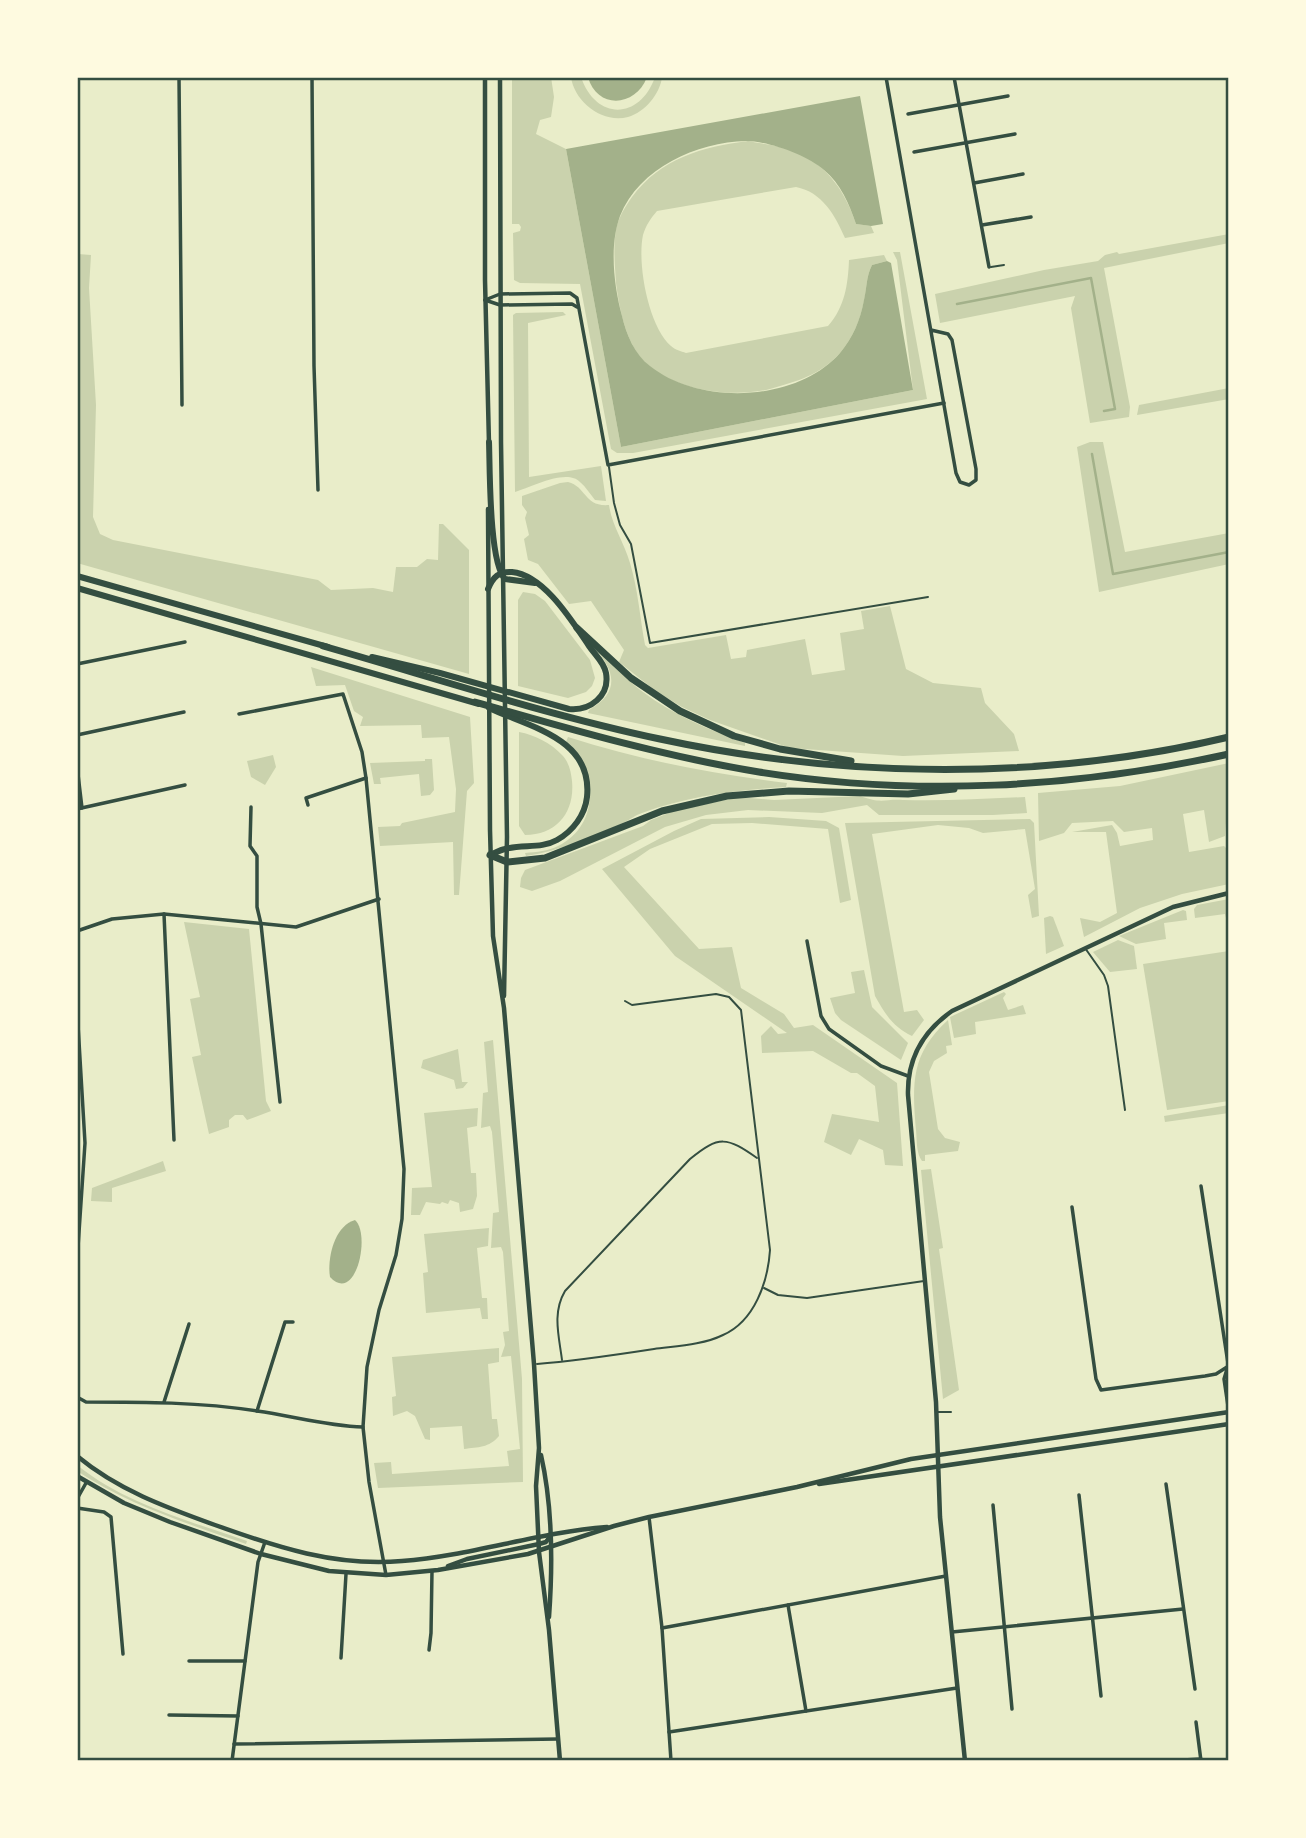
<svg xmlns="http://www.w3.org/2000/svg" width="1306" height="1838" viewBox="0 0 1306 1838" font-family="'Nunito Sans',sans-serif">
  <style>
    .green { fill: #cad2ad }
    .water { fill: #a3b18a }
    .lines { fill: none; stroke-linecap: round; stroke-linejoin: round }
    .stream { stroke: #a3b18a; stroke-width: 2.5 }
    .service { stroke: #344e41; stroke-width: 2 }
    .minor { stroke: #344e41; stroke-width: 3.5 }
    .tertiary { stroke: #344e41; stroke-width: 4.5 }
    .primary { stroke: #344e41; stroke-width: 6 }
    .motorway { stroke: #344e41; stroke-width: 7 }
    .neatline { fill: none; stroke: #344e41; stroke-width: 2.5 }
  </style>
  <rect width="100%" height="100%" fill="#e9edc9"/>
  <g class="green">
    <polygon points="512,77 551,77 554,97 551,117 540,120 536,134 566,149 621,447 913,390 897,260 893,252 900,252 927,399 633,453 617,453 611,449 580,284 520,283 514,280 513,233 520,231 521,227 519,224 512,224"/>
    <path d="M571,77H581C596,121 640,120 655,77H662C660,94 645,112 628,117C602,124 574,101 571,77Z"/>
    <path d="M748,141C763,144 783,146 797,152C828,166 846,193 856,224L871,226L874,233L845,238C835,215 822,192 796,187L657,211C651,218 646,225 643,235C637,263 648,326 671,346C675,350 681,351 686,353L828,326C845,307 848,284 849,260L884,255L887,261L872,265C866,277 867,287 864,301C860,321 853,337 840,353C820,375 798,381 770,389C730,399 664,390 638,354C624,334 619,306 616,283C615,265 613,248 616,230C618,218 625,207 632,197C661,158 702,147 748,141Z"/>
    <polygon points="1229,234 1229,243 1104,268 1130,407 1129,417 1090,423 1071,308 1075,296 940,323 935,294 1044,270 1098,261 1105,255 1117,252 1119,254"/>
    <polygon points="78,254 91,255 89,288 96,405 93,517 100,534 113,540 318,580 331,590 373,588 393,592 396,567 417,567 427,559 438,560 439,524 443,524 469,550 469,674 77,563 80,418"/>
    <path d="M563,312L566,315L528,323L529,477L601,466L606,501L595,500C590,494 586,487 580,482C567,468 531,487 515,492L513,315L516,313Z"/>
    <polygon points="1229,388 1229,399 1137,415 1139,405"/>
    <polygon points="1090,442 1103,442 1125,552 1229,533 1229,564 1099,592 1077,447"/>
    <path d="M568,482C587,487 584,507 609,505C612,526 624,542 630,563C638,589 640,618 645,645L648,648L726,635L731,659L746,657L747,650L805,639L812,675L845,670L840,633L864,629L861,611L890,606L906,669L933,683L981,688L985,703L1014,734L1019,751L903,756L790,748L710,720L682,707L657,692L619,662L624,650L591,601L569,604L538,564L528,560L524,539L529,535L525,518L527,512L522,505V496L560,483Z"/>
    <polygon points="523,592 535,594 545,601 590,660 595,678 592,686 586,692 568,698 518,686 518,600"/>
    <path d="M594,647C610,662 625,679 643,692C673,715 710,730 745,743V746L588,713L589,710C621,692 615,671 594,647Z"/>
    <polygon points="311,667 470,717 474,783 467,791 459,895 454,895 453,842 380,846 378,827 400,826 402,823 455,812 456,789 449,737 422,738 421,725 360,726 363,717 354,711 345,685 316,686"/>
    <path d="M519,732C535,735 551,743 562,755C569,762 571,772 572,781C575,812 557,835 525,835L519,826Z"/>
    <path d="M568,737C639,760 713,774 787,783L786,787C737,790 689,796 642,813C635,815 630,820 623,823C591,837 560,851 526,856L525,853C537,852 548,851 558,846C601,824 597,772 566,742Z"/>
    <polygon points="273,755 276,767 265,785 251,777 247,761"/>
    <polygon points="425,759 432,759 434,790 430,795 421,796 419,774 380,778 381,784 374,784 370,763 425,761"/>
    <polygon points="1229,763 1229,810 1226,822 1225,836 1209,842 1204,810 1183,814 1189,852 1224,846 1228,850 1229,884 1182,894 1140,908 1084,937 1080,918 1100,922 1117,913 1106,832 1072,832 1112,825 1117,833 1120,846 1153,840 1152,828 1124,832 1113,821 1072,823 1064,833 1039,841 1038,793 1120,786"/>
    <path d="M860,796C882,804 883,799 903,800C944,801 984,799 1025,797L1027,813L993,815H879L867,805L822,813L748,810L706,815L665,827L560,881L532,891L520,887L521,878L525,870L643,826L651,820L674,811L739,797L774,800Z"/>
    <polygon points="769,817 826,821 839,828 851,900 840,903 828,829 752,823 712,824 650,849 624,867 699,949 732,947 741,988 784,1014 794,1028 813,1025 897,1083 903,1166 885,1165 883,1150 859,1139 851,1155 824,1142 832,1114 879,1122 875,1086 857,1073 851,1073 813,1051 762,1053 761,1036 771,1026 778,1034 787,1033 675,956 602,869 674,831 701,819"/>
    <path d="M1030,819L1034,823L1039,916L1032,918L1028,895L1035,889L1025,829L983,833L969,828L938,825L872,834L904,1012L917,1010L924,1020L912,1036C893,1027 885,1014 875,996L845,823Z"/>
    <polygon points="1229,899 1229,930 1225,914 1195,918 1194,909 1197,905"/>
    <polygon points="1183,910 1186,911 1187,920 1164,923 1166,939 1136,944 1119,936"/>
    <polygon points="1050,916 1053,917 1064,946 1046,954 1044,918"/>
    <polygon points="184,922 249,929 266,1101 271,1111 247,1120 243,1115 235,1115 229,1120 229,1127 209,1134 192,1057 201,1055 190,999 200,997"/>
    <polygon points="1118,940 1134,946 1137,969 1110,972 1093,952"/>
    <polygon points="1229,951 1229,1101 1167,1110 1143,964"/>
    <polygon points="864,970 872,1007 908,1043 901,1060 841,1020 835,1013 830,998 855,993 851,972"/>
    <polygon points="1004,992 1006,994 1003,998 1008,1010 1023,1005 1026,1014 975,1022 976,1034 954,1038 950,1017"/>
    <path d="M948,1020L952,1045L946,1046L947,1053L934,1061L929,1072L938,1129L945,1138L960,1142L958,1151L925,1155V1161H922C916,1153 917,1140 916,1130C912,1082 911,1054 948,1020Z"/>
    <polygon points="493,1040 522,1379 523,1482 378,1488 374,1463 391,1462 392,1474 509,1466 507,1451 520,1449 511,1356 501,1357 505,1345 503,1332 509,1331 503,1252 501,1247 491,1248 493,1213 499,1212 492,1132 490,1126 481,1128 483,1093 488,1092 484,1042"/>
    <polygon points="458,1049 462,1082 468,1082 463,1088 456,1089 454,1080 421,1068 423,1060"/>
    <polygon points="1229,1105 1229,1113 1165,1122 1164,1116"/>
    <polygon points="478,1108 477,1126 467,1128 471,1173 476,1173 477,1196 473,1209 460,1212 459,1203 450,1200 448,1204 442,1202 440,1204 426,1202 420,1215 411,1215 412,1188 432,1187 424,1113"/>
    <polygon points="163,1161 166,1171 112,1188 112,1202 91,1201 92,1188"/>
    <polygon points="931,1169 943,1248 939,1249 959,1390 943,1399 921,1170"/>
    <polygon points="489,1228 488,1246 477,1248 482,1298 487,1298 488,1319 482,1319 480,1308 426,1313 423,1273 428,1272 424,1234"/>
    <path d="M499,1348V1362L488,1364L492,1419H497L499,1436C489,1448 478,1447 464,1449L462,1426L430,1428V1440L425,1439L415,1416L407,1411L393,1416L392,1397L396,1396L392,1357Z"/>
    <path d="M77,1465C125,1504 190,1521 247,1541L246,1544C189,1524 128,1505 77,1471Z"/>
  </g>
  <g class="water">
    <path d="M588,77H647C636,107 597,110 588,77Z"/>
    <path d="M860,96L883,224L871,226L856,224C849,204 841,184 824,170C807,155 768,141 746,141C697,142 639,168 620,216C609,246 614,286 622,316C626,334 635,355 650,366C700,406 797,402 840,353C853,337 860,321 864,300C867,287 866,277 872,265L887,261L891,263L913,390L621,447L566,149Z"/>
    <path d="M355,1220C371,1234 356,1305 330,1277C327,1259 334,1226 355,1220Z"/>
  </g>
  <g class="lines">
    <g class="stream">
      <polyline points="957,304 1091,278 1115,409 1104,411"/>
      <polyline points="1092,454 1113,574 1229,552"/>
    </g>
    <g class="service">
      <polyline points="991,267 1004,265"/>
      <polyline points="609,467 614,503 620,525 631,544 650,643 928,597"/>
      <polyline points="1085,948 1104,975 1108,986 1125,1110"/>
      <polyline points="764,1288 778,1295 807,1298 924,1281"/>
      <path d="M562,1360C559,1336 552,1313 565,1291L690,1159C719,1135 727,1137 757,1158"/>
      <path d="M537,1364C576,1361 615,1355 654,1349C676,1346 703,1345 723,1335C755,1321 768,1281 770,1250L741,1010L729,997L716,994L632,1005L625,1001"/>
      <polyline points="938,1412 951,1412"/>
    </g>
    <g class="minor">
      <polyline points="179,77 182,405"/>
      <polyline points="312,77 314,366 318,490"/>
      <path d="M886,77C909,209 932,341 956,473L960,482L969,485L976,480V469L952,340L948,334L931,330"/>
      <polyline points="954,77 989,267"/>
      <polyline points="908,114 1008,96"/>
      <polyline points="914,152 1015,134"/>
      <polyline points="974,183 1023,174"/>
      <polyline points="982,225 1031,217"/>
      <polyline points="485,300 500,294 570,293 577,298 608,465 944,403"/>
      <polyline points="485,300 500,305 572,304 577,307"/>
      <polyline points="77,664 185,642"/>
      <polyline points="239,714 343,694 362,752 366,778 404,1169 402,1219 396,1255 379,1310 367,1367 363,1427 369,1482 386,1575"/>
      <polyline points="77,735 184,712"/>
      <polyline points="77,766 82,808"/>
      <polyline points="308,805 306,798 366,778"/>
      <polyline points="251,807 250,846 257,856 257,907 261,924 280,1102"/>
      <polyline points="77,809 185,785"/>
      <polyline points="164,914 174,1140"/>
      <polyline points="77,931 112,919 164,914 296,927 379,899"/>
      <polyline points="807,941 821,1016 829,1029 881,1066 908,1076"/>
      <polyline points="77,1008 85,1143 77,1262"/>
      <polyline points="1201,1186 1229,1370"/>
      <polyline points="1072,1207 1096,1379 1101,1390 1205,1376 1216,1374 1227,1367"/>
      <polyline points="1227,1369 1224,1379 1229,1413"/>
      <path d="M77,1397L86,1402C143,1402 200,1402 257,1411C293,1416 326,1426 363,1427"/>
      <polyline points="164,1402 189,1324"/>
      <polyline points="257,1411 285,1322 293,1322"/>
      <polyline points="1166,1484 1195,1689"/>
      <polyline points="1079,1495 1101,1696"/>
      <polyline points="77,1499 86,1483"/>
      <polyline points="993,1505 1012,1709"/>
      <polyline points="77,1508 104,1512 111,1517 123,1654"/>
      <polyline points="649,1517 662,1628 671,1761"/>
      <polyline points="788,1605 806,1711"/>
      <polyline points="662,1628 946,1576"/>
      <polyline points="952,1632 1183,1609"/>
      <polyline points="429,1650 431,1633 432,1571"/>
      <polyline points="341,1658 346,1574"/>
      <polyline points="189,1661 245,1661"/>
      <polyline points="169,1715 238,1716"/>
      <polyline points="1196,1722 1201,1761"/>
      <polyline points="669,1732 957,1688"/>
      <polyline points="234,1744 558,1739"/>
      <polyline points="232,1761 258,1562 265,1542"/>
      <polyline points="1165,1761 1201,1759"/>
    </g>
    <g class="tertiary">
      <polyline points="485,77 485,280 489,444"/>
      <polyline points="500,77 501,442 507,837 504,996"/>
      <polyline points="488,509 490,830 493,936 504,1008 534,1364 539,1448 536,1486 539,1552 549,1630 560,1761"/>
      <path d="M541,1455C553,1508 553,1562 549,1617"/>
      <path d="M77,1456C118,1490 165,1507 215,1525C276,1547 336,1567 402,1561C471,1556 538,1532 607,1527"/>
      <polyline points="77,1476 124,1503 170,1522 261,1554 329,1571 386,1575 438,1570 528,1554 614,1526 649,1517 797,1487 911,1459 1229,1412"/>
      <polyline points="819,1484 1229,1424"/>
      <polyline points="448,1566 467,1559 539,1544 546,1542 551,1535"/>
      <path d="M965,1761L940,1517L936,1402L908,1095C907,1059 922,1032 952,1011L1173,907L1229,893"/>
    </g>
    <g class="primary">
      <path d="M489,442C490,469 489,563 505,579L535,583"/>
      <polyline points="77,576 328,647"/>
      <polyline points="77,588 479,704"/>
      <path d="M372,657L440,673L569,709C590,711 610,696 606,673C604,662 595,655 589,646C572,621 544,575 512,572C499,571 493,577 488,589"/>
      <path d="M489,708C529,727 593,738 587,797C585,815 573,831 557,840C541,849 523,844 505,849C500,850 495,853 490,855"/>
    </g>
    <g class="motorway">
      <polyline points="577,628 631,678 680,711 734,736 780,749 851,761"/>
      <path d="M323,646C435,678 547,715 660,739C846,779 1044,781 1229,737"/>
      <path d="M475,702C569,729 662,756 759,772C914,797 1076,788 1229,754"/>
      <polyline points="490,855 507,862 545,858 662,811 727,796 789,791 908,794 954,789"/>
    </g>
  </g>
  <rect width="1306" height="1838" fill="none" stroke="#fefae0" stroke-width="158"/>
  <rect x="79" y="79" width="1148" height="1680" class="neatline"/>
</svg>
